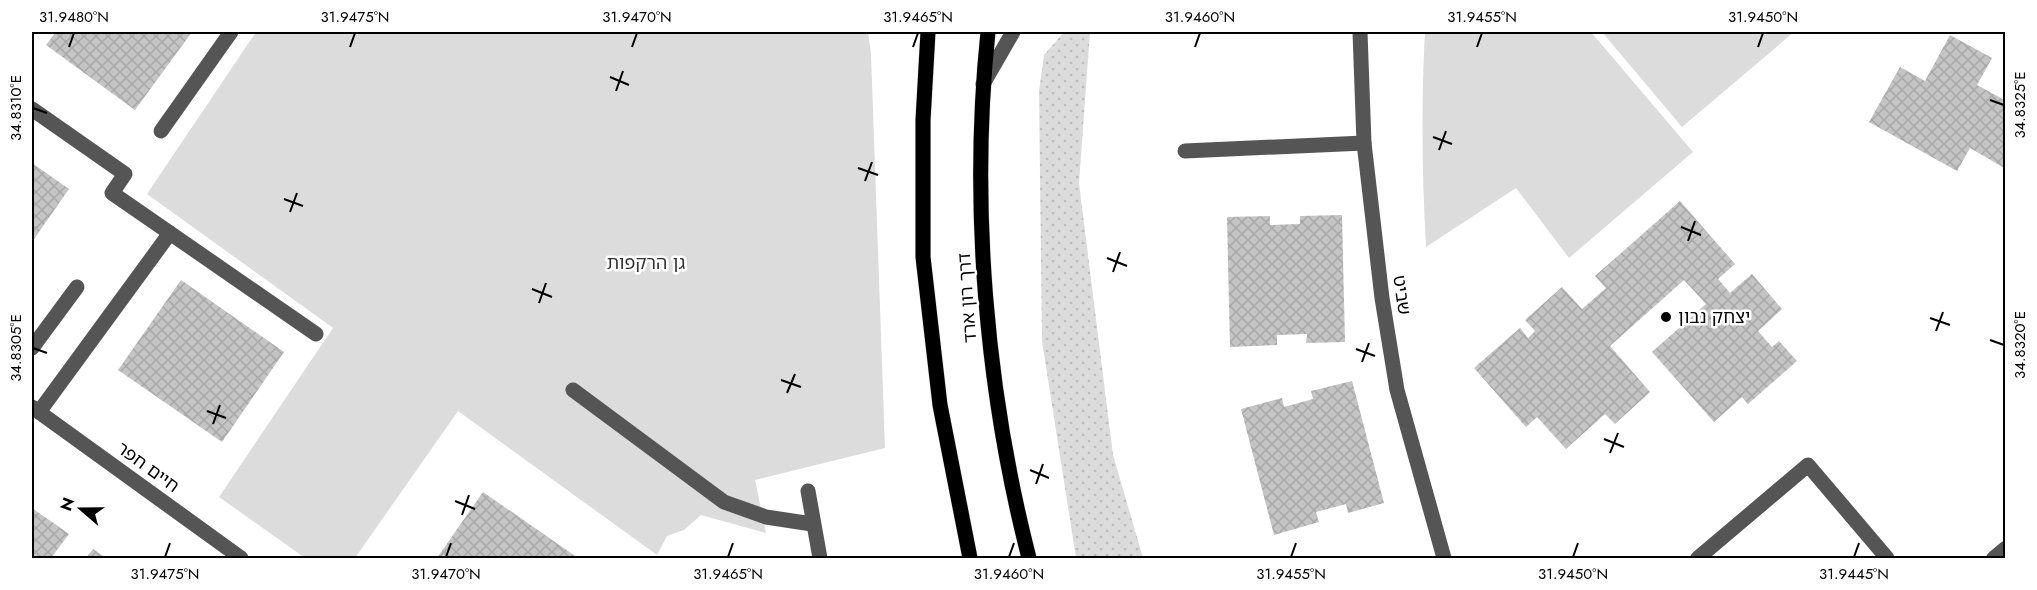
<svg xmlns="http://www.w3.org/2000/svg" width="2037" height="590" viewBox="0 0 2037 590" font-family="Jost,'Noto Sans Hebrew',sans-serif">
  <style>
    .grass { fill: url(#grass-dots) }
    .park { fill: #dcdcdc }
    .building { fill: url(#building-cross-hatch) }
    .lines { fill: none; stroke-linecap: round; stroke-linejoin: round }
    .major-casing { stroke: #dbdbdb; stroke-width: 16 }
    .minor { stroke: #555; stroke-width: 15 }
    .major { stroke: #000; stroke-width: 15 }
    .ticks { fill: none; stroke: #000; stroke-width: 2 }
    .poi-dot { fill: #000; stroke: #fff; stroke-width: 2 }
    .labels { text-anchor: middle; stroke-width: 5; stroke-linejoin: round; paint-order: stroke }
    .park-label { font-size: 18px; fill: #333; stroke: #fff }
    .street-label { font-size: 18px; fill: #000; stroke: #fff }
    .poi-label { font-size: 18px; fill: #000; stroke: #fff; text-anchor: start }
    .neatline { fill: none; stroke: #000; stroke-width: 2 }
    .ticks-label { font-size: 15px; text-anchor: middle; fill: #000 }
  </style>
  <defs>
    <pattern id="grass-dots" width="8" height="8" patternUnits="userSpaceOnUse" patternTransform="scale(1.5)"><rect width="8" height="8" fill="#dcdcdc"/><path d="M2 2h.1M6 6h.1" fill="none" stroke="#bbb" stroke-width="1.8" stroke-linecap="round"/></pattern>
    <pattern id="building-cross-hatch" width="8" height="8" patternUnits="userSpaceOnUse" patternTransform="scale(1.5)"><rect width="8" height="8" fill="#c4c4c4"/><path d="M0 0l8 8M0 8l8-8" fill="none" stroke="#a7a7a7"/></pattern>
  </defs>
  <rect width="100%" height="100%" fill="#fff"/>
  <polygon class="grass" points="1064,32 1090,32 1079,183 1113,455 1143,558 1076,558 1042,341 1039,91 1044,55"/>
  <g class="park">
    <polygon points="256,32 868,32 871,54 885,448 755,480 766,533 701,515 684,530 667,536 657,555 458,411 355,558 305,558 219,497 333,328 147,194"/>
    <path d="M1425,32H1591L1693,152L1569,258L1516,188L1426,247C1422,175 1421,104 1425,32Z"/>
    <polygon points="1602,32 1794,32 1682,127"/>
  </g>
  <g class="building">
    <polygon points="56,32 192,32 135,110 46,45"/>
    <polygon points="1950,35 1992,58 1977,85 2006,101 2006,169 1970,148 1957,171 1869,122 1900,67 1925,81"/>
    <polygon points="32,163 69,189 32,242"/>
    <polygon points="1680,201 1735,264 1718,279 1730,293 1752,274 1782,309 1758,331 1772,347 1779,341 1797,361 1748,404 1742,397 1714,422 1652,352 1706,304 1684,280 1610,346 1650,392 1615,424 1605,414 1566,449 1537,417 1526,427 1474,368 1520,328 1528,338 1535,331 1525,320 1562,287 1582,309 1606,288 1595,276"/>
    <polygon points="1342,215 1345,342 1306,343 1307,334 1277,335 1277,345 1230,347 1227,217 1270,216 1270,225 1300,224 1300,216"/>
    <polygon points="181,280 284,352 222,442 118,370"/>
    <polygon points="1352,381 1384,503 1348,513 1346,504 1316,512 1319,522 1274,535 1241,409 1282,398 1284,407 1313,399 1311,391"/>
    <polygon points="483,492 578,558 437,558"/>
    <polygon points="32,508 69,534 51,558 32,558"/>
    <polygon points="93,549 106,558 86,558"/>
  </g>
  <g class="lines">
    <defs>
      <g id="major">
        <polyline points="928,32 923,120 923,257 940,405 970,558"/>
        <path d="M988,32C970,204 986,391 1029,558"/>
      </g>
    </defs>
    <use href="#major" class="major-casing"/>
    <g class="minor">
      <polyline points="1360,32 1364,143 1382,298 1397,390 1444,558"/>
      <polyline points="983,84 1013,32"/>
      <polyline points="32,109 125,174 112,193 316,334"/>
      <polyline points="161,131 231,32"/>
      <polyline points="1185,151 1364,143"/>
      <polyline points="32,348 77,287"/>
      <polyline points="573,390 724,502 766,517 812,524"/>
      <polyline points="32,407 241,558"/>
      <polyline points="39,412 170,233"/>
      <polyline points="808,491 820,558"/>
      <polyline points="1698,558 1808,465 1887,558"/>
      <polyline points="1994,558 2006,548"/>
    </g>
    <use href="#major" class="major"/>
  </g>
  <path class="ticks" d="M69,47L74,33M350,47L355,33M632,47L637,33M913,47L918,33M1195,47L1200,33M1477,47L1482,33M1758,47L1763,33M610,77L629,85M616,91L623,71M1990,100L2004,105M33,108L47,113M1433,137L1452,144M1439,150L1446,131M858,168L878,175M865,181L872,162M284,199L303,206M290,212L297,193M1681,227L1701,235M1688,241L1695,221M1107,258L1127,266M1113,272L1120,252M532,289L552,297M539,303L546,283M1930,318L1950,325M1936,331L1943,312M1990,340L2004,345M33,348L47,353M1356,349L1375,356M1362,362L1369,343M781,380L801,387M787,393L795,374M207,411L226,418M213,424L220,405M1604,439L1624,447M1610,453L1618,433M1030,470L1049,478M1036,484L1043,464M455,501L475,509M462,515L469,495M165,557L170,543M446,557L451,543M728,557L733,543M1009,557L1014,543M1291,557L1296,543M1573,557L1578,543M1854,557L1859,543"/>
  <circle class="poi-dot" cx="1666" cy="317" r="6"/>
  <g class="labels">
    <g class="park-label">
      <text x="646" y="269">גן הרקפות</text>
    </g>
    <g class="street-label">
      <text transform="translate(1402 295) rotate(82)" y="6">שביט</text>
      <text transform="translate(967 298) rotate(-94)" y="6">דרך רון ארד</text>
      <text transform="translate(148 467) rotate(36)" y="6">חיים חפר</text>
    </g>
    <g class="poi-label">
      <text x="1678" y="323">יצחק נבון</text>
    </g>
  </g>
  <rect width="2037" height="590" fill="none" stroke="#ffffff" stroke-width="66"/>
  <g transform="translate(81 509) rotate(290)" stroke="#ffffff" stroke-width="4.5" paint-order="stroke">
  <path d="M0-4.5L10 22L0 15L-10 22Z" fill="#000000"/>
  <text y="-9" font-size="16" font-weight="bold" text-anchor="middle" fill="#000000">N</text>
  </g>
  <rect x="33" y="33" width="1971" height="524" class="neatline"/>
  <g class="ticks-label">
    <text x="74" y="22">31.9480°N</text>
    <text x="355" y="22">31.9475°N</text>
    <text x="637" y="22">31.9470°N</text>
    <text x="918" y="22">31.9465°N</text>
    <text x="1200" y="22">31.9460°N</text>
    <text x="1482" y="22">31.9455°N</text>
    <text x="1763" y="22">31.9450°N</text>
    <text transform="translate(2020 105) rotate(-90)" y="5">34.8325°E</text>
    <text transform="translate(16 108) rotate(-90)" y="5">34.8310°E</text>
    <text transform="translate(2020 345) rotate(-90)" y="5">34.8320°E</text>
    <text transform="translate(16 348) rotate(-90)" y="5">34.8305°E</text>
    <text x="165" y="579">31.9475°N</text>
    <text x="446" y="579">31.9470°N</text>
    <text x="728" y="579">31.9465°N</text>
    <text x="1009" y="579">31.9460°N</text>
    <text x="1291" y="579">31.9455°N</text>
    <text x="1573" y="579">31.9450°N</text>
    <text x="1854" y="579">31.9445°N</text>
  </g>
</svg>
